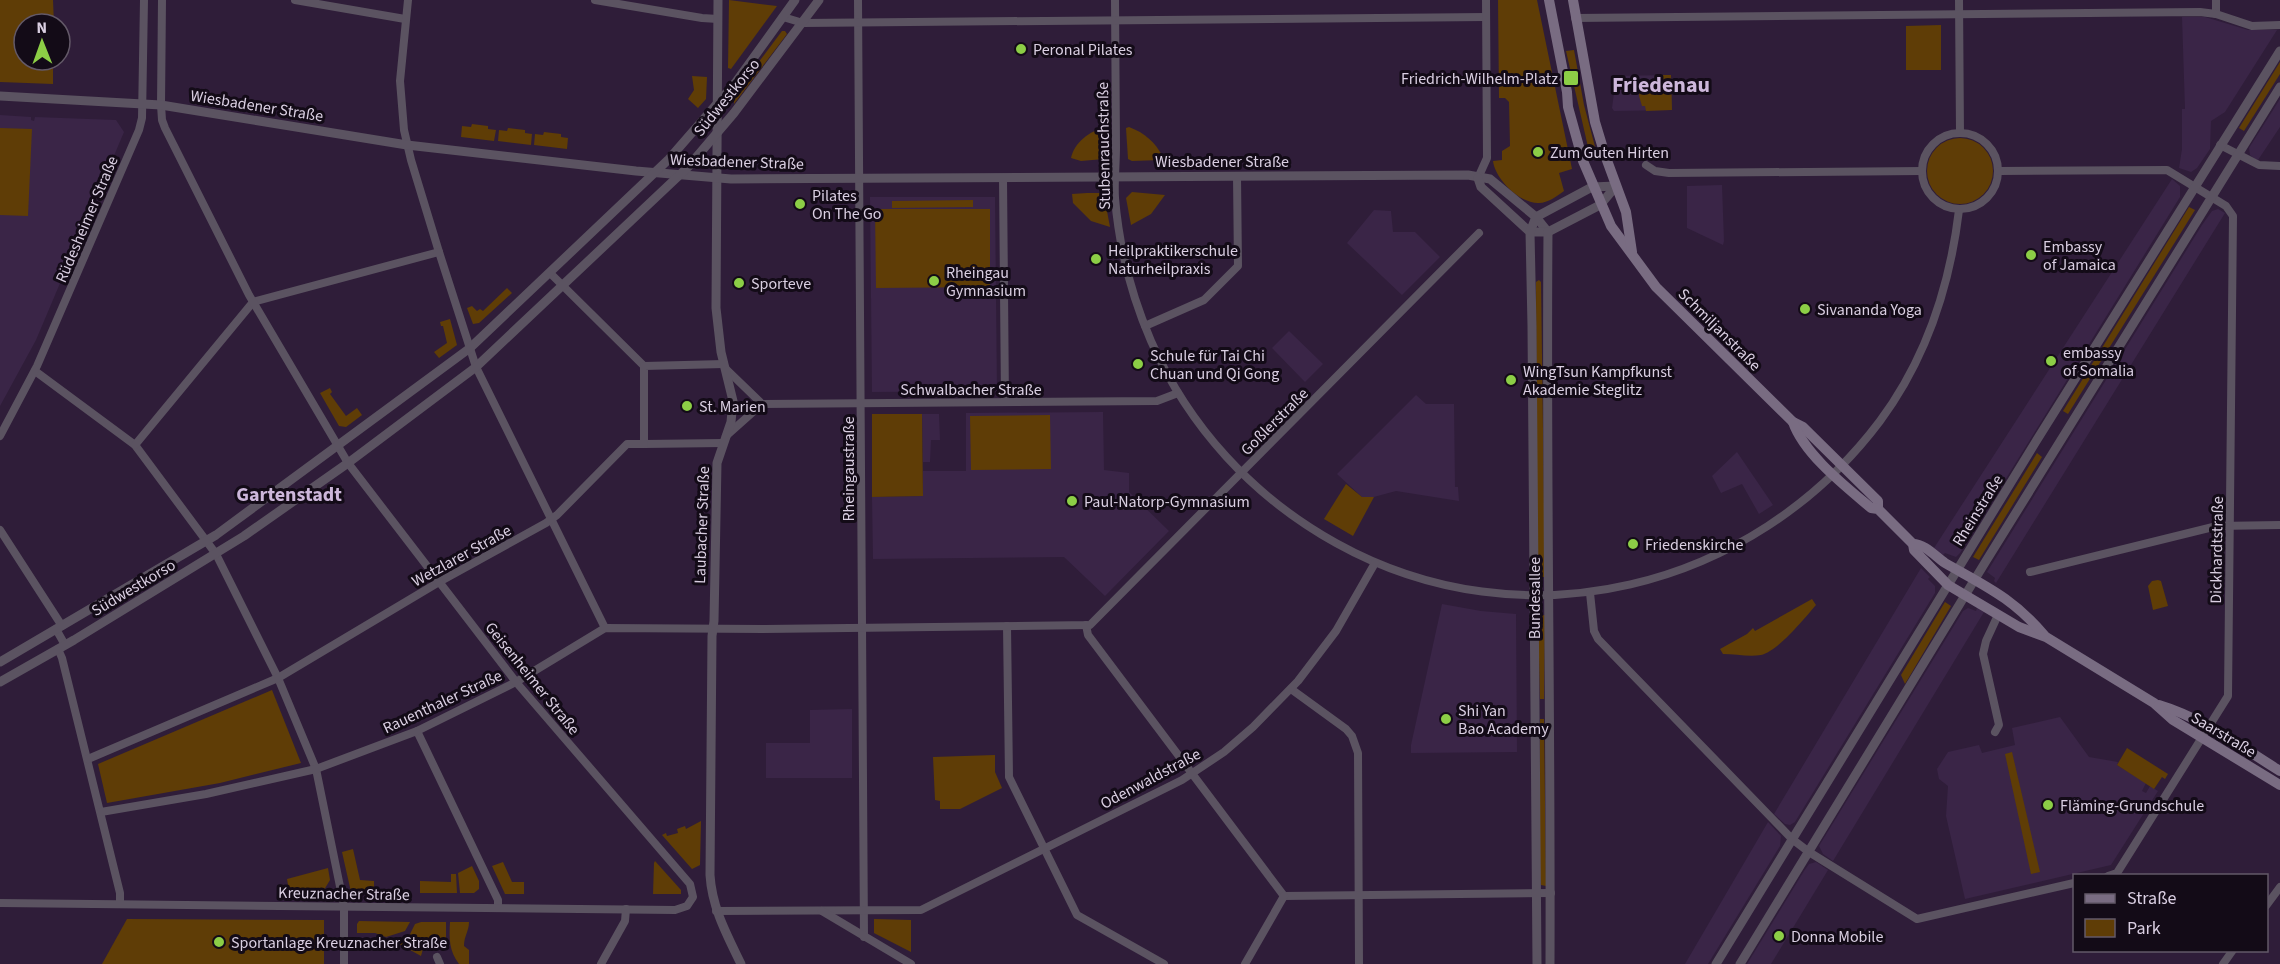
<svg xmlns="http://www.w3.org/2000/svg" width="2280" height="964" viewBox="0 0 2280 964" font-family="'Source Sans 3',sans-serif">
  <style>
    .built { fill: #3a2547 }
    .green { fill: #5f3d06 }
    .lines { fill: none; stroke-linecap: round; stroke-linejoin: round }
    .minor { stroke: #5b5361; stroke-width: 8 }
    .tertiary { stroke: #5b5361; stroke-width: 9 }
    .secondary { stroke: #796c82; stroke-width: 10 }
    .poi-dot { fill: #8cce46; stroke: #130b17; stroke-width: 2 }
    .labels { text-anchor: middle; stroke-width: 6; stroke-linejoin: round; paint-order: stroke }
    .poi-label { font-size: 16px; fill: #dacfe2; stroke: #130b17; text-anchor: start }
    .street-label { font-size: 16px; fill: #dacfe2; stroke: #130b17 }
    .quarter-label { font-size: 20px; font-weight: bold; fill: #cdb7db; stroke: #130b17 }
    .district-label { font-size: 22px; font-weight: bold; fill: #cdb7db; stroke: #130b17 }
  </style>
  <rect width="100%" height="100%" fill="#2f1d39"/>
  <g class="built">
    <polygon points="2182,17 2205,17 2248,30 2277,30 2225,112 2211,121 2210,149 2197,168 2191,172 2179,168 2182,149 2182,109 2185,109"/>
    <polygon points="1671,75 1672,110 1614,111 1612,108 1614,93 1612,76"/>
    <polygon points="2280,99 2280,127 2258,160 2255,159 2250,155 2249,148"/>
    <polygon points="0,115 31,117 31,120 34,121 35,117 116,120 124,132 36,340 0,406"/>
    <polygon points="2172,179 2180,186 2180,197 1960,553 1956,557 1945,553 1943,555 1934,548"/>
    <polygon points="1722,185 1724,241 1723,245 1687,228 1687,186"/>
    <polygon points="870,197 995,197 997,391 872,392"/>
    <polygon points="2218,209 2225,213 1996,583 1994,581 1995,578 1987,572 2202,225 2212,211"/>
    <polygon points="1374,210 1391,211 1393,232 1415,232 1440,257 1402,295 1347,243"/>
    <polygon points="1289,331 1323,364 1305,382 1272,348"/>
    <polygon points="1416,395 1426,404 1454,404 1455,487 1458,487 1459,501 1396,491 1370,498 1362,497 1337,474"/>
    <polygon points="1103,412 1104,470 1129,473 1129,492 1169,531 1105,596 1064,557 873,559 872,497 923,496 923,471 966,471 966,413"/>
    <polygon points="922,414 939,414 940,440 931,440 930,462 923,462"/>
    <polygon points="1737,452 1773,505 1759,514 1742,484 1721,493 1712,476"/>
    <polygon points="1921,568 1930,577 1928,579 1935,586 1935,593 1795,822 1790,825 1785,824 1774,814"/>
    <polygon points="1442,604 1481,611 1516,614 1517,752 1411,753 1411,745"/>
    <polygon points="1968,608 1976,611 1977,608 1984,612 1833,861 1823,854 1819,846 1963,611"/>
    <polygon points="852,709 852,778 766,778 766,743 810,743 810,710"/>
    <polygon points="2060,717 2089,757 2118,762 2117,765 2146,783 2142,791 2146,793 2150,786 2158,791 2111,865 1965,899 1946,816 1948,786 1939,779 1937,769 1948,752 1979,745 1982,753 2015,745 2012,728"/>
    <polygon points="1768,822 1781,836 1780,846 1708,964 1685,964"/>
    <polygon points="1816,862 1828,870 1771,964 1747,964 1804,871 1809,864"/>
  </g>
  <g class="green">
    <polygon points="0,0 53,0 54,24 24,24 24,60 53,60 53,84 0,82"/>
    <polygon points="729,0 777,6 731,69 728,68"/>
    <path d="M1498,0H1537L1572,169L1559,173L1564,191C1557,196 1548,203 1539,203C1520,204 1495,179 1493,161L1502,160V151L1510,146L1509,102L1505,98H1499Z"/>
    <polygon points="1941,25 1941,70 1906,70 1906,26"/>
    <polygon points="782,31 785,31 787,34 734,104 734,95"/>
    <polygon points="1574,50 1584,105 1598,158 1591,160 1566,51"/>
    <polygon points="2280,62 2280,74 2244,131 2239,128"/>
    <polygon points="1655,75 1671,75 1672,110 1646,111 1645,106 1642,106 1639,96 1640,85 1654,83"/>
    <polygon points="692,76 707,77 706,99 698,108 688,99 694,90"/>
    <polygon points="472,124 488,126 488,129 496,130 494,141 461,137 462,126 471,127"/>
    <path d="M1129,127C1145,133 1155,142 1163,157L1161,160L1132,161L1128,159L1126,128Z"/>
    <polygon points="0,128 32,129 28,216 0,215"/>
    <polygon points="508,128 525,130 525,133 532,134 531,145 498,141 499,130 507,131"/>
    <path d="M1105,128L1106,156L1104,159L1081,161L1071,158C1074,143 1090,130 1105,128Z"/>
    <polygon points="544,132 561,134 561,137 568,138 567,149 534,145 535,134 543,135"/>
    <circle cx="1960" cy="171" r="33"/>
    <polygon points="1132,192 1165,195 1151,214 1131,225 1126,198"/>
    <polygon points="1087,193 1101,193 1104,195 1110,227 1091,221 1073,203 1072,194"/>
    <polygon points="973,200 973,207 892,208 892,201"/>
    <polygon points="2189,207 2195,210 2068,414 2063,411"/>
    <polygon points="875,209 990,209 990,287 876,288"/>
    <polygon points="1539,280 1541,282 1545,577 1537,577 1536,282"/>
    <polygon points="507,288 512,293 479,323 473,324 467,308 472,306 477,311 480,309 483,311"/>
    <polygon points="450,319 457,345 439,358 434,352 447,343 443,326 441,326 440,322"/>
    <polygon points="330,388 332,392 330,394 346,416 357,408 362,415 346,427 339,426 320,393"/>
    <polygon points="872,414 922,414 923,496 872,497"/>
    <polygon points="1050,415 1051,469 971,470 970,416"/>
    <polygon points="2037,453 2042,457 1979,560 1973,557"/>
    <polygon points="1346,484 1362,497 1374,497 1353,536 1324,519"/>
    <polygon points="2158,580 2161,581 2168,606 2153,610 2148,586 2152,581"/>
    <path d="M1812,599L1816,605C1805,618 1777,652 1761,655C1749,657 1735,654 1723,654L1720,649L1747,634L1753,628L1755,631Z"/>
    <polygon points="1945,602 1951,606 1905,684 1901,675"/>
    <polygon points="1545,615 1544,699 1540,699 1538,616"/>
    <polygon points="272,690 301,763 220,783 107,803 98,764"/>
    <polygon points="1540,719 1544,719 1546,886 1541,885 1539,867"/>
    <polygon points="2127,748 2168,774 2165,779 2162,777 2154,789 2117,765"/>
    <polygon points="2012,752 2040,872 2031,874 2005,754"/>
    <polygon points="995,755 995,772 1002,788 960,809 940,809 940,801 935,800 933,757"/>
    <polygon points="701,821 700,865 692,869 662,835 666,833 667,836 678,833 677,829 685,826 686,829"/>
    <polygon points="353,849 360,880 374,881 374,892 351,892 342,852"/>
    <polygon points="655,861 681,890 681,894 653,894 654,863"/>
    <polygon points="503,862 512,882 524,882 524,894 505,894 492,866"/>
    <polygon points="472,866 479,881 479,889 474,893 460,893 458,873"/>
    <polygon points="328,868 330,880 324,890 289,891 287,879"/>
    <polygon points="451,874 456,874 457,893 420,893 420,881 451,882"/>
    <polygon points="127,919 324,920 324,964 102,964"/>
    <polygon points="874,919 911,920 911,952 874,933"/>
    <polygon points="359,921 410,922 405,931 386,937 375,933 357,933 357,924"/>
    <polygon points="421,922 446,922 446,942 431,942 423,949 421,956 392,940 409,936 415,924"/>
    <path d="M450,922H469C469,931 464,936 464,946L469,950V964H459C449,951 449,938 450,922Z"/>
  </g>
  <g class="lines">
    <g class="minor">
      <polyline points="295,0 405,19"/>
      <polyline points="408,0 400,81 404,130 411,160 439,252 476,367 605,628"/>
      <polyline points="595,0 702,18 718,19"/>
      <polyline points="858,0 864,937"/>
      <path d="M1115,0C1115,49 1116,98 1116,147C1116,164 1114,182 1115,198C1119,246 1132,297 1151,341C1189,427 1253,497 1336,543C1523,647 1753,590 1880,421C1926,359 1950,285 1959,210"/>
      <polyline points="1959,0 1960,133"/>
      <polyline points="2216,14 2216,0"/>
      <polyline points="783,17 803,23 1486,17"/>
      <polyline points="1575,18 2200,12 2216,14 2252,26 2280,25"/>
      <circle cx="1960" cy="171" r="38"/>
      <polyline points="2220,145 2259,165 2280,166"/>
      <polyline points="1646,165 1655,171 1669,173 1922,171"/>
      <polyline points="1999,171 2167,170 2226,206 2233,216 2228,696 2117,873 2108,876"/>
      <polyline points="1003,178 1005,402"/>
      <polyline points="1478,178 1487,158 1486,0"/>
      <polyline points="550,273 644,366"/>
      <polyline points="1145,326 1204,300 1238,266 1237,176"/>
      <polyline points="726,369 762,404"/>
      <polyline points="35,371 135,445 216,554 278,678 316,769 344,906 344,964"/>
      <polyline points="0,436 37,366 139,130 142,118 144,0"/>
      <polyline points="726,436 762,404 1157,401 1178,393"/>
      <polyline points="723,443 644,444 644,366 724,364"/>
      <polyline points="135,445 253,302 439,252"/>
      <polyline points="0,530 62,626"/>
      <polyline points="2030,572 2217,526 2280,525"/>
      <polyline points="1590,593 1594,631 1598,639 1792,839 1809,852 1917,919 2074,883"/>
      <polyline points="1086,625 1088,635 1284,896"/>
      <polyline points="1007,626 1009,777 1077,915 1164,964"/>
      <polyline points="56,629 65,645"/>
      <polyline points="58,649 62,658 120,893 120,904"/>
      <polyline points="1291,689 1346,729 1352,736 1358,753 1359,964"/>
      <polyline points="417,731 498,900 498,908"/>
      <polyline points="1995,732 1999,725 1983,654 1986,641 1998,615"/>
      <polyline points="88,759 278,678 439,582 546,523 557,515 627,444 644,444"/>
      <polyline points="101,812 206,794 316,769 417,731 516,682 605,628 764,629 1090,625 1479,233"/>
      <polyline points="1284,896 1551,893"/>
      <polyline points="0,903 675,910 687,906 693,897 690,884 516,682 348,463 249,295 165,128 162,120 161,105 162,0"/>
      <polyline points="2266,906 2280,887"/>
      <polyline points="716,911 921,910 1182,780 1224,752 1253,727 1298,681 1336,631 1375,563"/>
      <polyline points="822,911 911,964"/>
      <polyline points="437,957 440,964"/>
      <polyline points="601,964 625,921 626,909"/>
      <polyline points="1245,964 1284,896"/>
      <polyline points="2223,964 2233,950"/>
    </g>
    <g class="tertiary">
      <path d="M718,0L716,308L721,352L733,401L731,422L717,463L714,621L712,636L710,875C712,908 727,935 741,964"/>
      <polyline points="0,96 161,105 407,145 636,171 731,179 1468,175 1490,179 1536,217 1548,232"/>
      <polyline points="1478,178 1481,187 1530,232 1548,232 1600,205 1616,186"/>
      <path d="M1548,232C1546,476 1551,720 1550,964"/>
      <polyline points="0,662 216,535 470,348 669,159 736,82 795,0"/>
      <polyline points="0,682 74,640 244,536 348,463 476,367 688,167 734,113 819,0"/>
      <polyline points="1537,964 1532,326 1530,232 1536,217 1592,187 1616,186"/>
      <polyline points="1716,964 2035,443 2280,51"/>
      <polyline points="1740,964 1986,561 2280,87"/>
    </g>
    <g class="secondary">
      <polyline points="1549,0 1567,92 1568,107 1583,161 1611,226 1656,287 1793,422 1803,427 1878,501 1878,509"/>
      <polyline points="1573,0 1595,122 1605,155 1626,212 1632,252"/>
      <path d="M1793,422C1804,454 1845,486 1871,508L1878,509L1913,544L1914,550L1948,585L2019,627L2046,637L2154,703L2173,720L2280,785"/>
      <path d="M1913,544C1925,544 1935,556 1945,563C1985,586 2013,598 2044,635"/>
      <path d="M2159,705C2203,718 2241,747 2280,771"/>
    </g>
  </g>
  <g class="poi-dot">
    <circle cx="1021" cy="49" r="6"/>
    <rect x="1563" y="70" width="16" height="16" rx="3"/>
    <circle cx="1538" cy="152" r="6"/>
    <circle cx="800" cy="204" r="6"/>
    <circle cx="2031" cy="255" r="6"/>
    <circle cx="1096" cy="259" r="6"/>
    <circle cx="934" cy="281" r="6"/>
    <circle cx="739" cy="283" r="6"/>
    <circle cx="1805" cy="309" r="6"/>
    <circle cx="2051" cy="361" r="6"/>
    <circle cx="1138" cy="364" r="6"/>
    <circle cx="1511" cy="380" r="6"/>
    <circle cx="687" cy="406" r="6"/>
    <circle cx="1072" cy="501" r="6"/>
    <circle cx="1633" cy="544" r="6"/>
    <circle cx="1446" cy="719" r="6"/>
    <circle cx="2048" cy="805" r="6"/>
    <circle cx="1779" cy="936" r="6"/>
    <circle cx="219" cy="942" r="6"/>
  </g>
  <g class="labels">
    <g class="poi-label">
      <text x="1033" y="55">Peronal Pilates</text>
      <text x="1558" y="84" text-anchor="end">Friedrich-Wilhelm-Platz</text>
      <text x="1550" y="158">Zum Guten Hirten</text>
      <text x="812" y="201">Pilates<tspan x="812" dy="18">On The Go</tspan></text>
      <text x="2043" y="252">Embassy<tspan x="2043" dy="18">of Jamaica</tspan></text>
      <text x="1108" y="256">Heilpraktikerschule<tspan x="1108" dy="18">Naturheilpraxis</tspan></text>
      <text x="946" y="278">Rheingau<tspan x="946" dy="18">Gymnasium</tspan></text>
      <text x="751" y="289">Sporteve</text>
      <text x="1817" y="315">Sivananda Yoga</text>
      <text x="2063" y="358">embassy<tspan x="2063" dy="18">of Somalia</tspan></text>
      <text x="1150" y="361">Schule für Tai Chi<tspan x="1150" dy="18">Chuan und Qi Gong</tspan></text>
      <text x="1523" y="377">WingTsun Kampfkunst<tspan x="1523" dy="18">Akademie Steglitz</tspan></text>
      <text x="699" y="412">St. Marien</text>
      <text x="1084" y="507">Paul-Natorp-Gymnasium</text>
      <text x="1645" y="550">Friedenskirche</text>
      <text x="1458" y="716">Shi Yan<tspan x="1458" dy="18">Bao Academy</tspan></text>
      <text x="2060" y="811">Fläming-Grundschule</text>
      <text x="1791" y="942">Donna Mobile</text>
      <text x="231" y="948">Sportanlage Kreuznacher Straße</text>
    </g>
    <g class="street-label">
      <text transform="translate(726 97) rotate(-51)" y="6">Südwestkorso</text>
      <text transform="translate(257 105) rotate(9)" y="6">Wiesbadener Straße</text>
      <text transform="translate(1103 146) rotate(-91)" y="6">Stubenrauchstraße</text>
      <text transform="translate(737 161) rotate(2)" y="6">Wiesbadener Straße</text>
      <text x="1222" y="167">Wiesbadener Straße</text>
      <text transform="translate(86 219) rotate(-67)" y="6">Rüdesheimer Straße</text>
      <text transform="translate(1720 329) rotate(45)" y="6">Schmiljanstraße</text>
      <text x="971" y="395">Schwalbacher Straße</text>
      <text transform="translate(1274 421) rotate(-45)" y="6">Goßlerstraße</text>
      <text transform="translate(848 469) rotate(-90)" y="6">Rheingaustraße</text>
      <text transform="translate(1977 510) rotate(-58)" y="6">Rheinstraße</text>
      <text transform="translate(701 525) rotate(-88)" y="6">Laubacher Straße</text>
      <text transform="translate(2216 550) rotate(-89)" y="6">Dickhardtstraße</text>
      <text transform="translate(461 555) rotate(-29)" y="6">Wetzlarer Straße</text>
      <text transform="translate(133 587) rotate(-31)" y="6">Südwestkorso</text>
      <text transform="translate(1534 598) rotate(-90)" y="6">Bundesallee</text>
      <text transform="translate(533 678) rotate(51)" y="6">Geisenheimer Straße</text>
      <text transform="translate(442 701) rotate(-25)" y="6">Rauenthaler Straße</text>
      <text transform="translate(2224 734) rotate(31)" y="6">Saarstraße</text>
      <text transform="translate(1150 778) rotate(-28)" y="6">Odenwaldstraße</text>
      <text transform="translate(344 893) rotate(1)" y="6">Kreuznacher Straße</text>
    </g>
    <g class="quarter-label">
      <text x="289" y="501">Gartenstadt</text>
    </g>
    <g class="district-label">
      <text x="1661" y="92">Friedenau</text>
    </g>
  </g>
  <rect x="2073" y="874" width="195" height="78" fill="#130b17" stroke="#635968" stroke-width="1.5"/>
  <rect x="2085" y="894" width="30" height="9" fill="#796c82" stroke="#635968" stroke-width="1.5"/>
  <text x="2127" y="904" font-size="18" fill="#dacfe2">Straße</text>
  <rect x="2085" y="919" width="30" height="18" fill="#5f3d06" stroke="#635968" stroke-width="1.5"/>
  <text x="2127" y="934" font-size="18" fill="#dacfe2">Park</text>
  <g transform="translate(42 42) rotate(359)"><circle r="28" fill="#130b17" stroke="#635968" stroke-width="1.5"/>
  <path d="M0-4.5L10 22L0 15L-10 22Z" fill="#8cce46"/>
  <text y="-9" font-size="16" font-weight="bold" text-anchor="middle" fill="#dacfe2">N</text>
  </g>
</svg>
